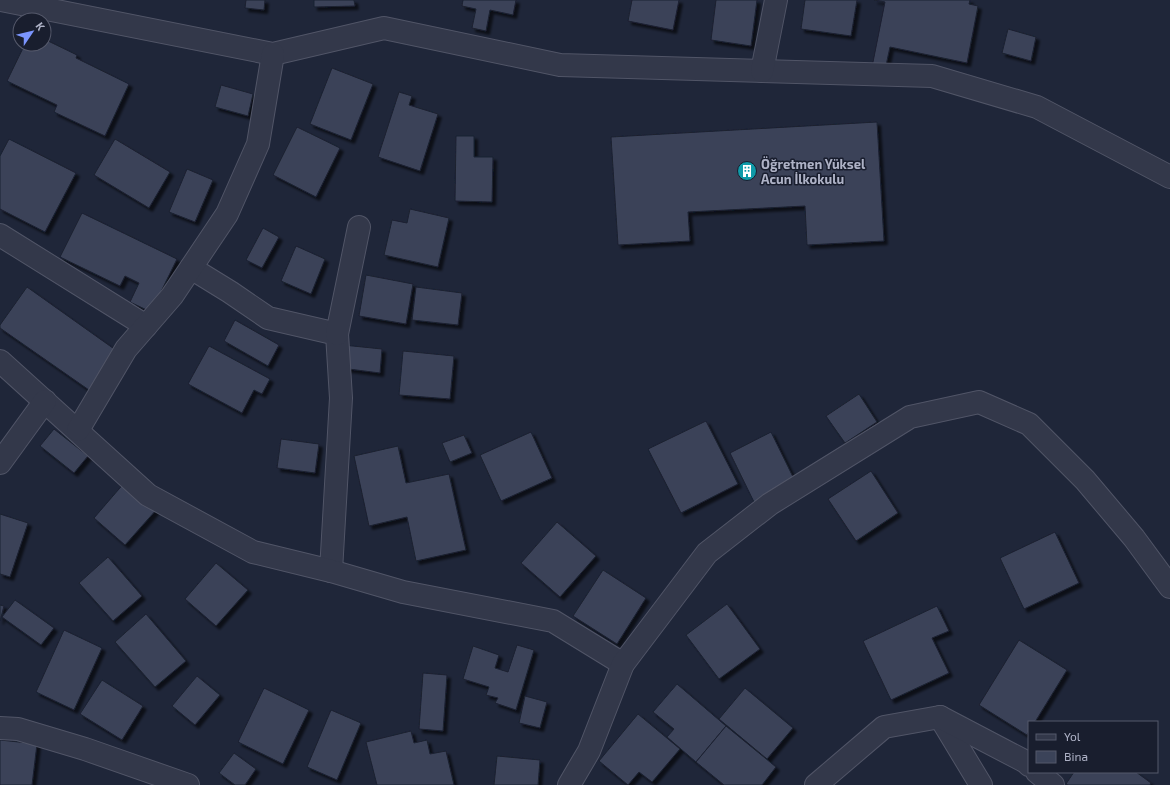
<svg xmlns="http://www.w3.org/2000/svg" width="1170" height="785" viewBox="0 0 1170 785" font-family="'Exo 2',sans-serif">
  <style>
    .building { fill: #3b4359; stroke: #1b2030; filter: url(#shadow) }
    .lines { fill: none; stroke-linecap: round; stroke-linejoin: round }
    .minor-casing { stroke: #515567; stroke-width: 24 }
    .minor { stroke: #33384a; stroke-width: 22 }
    .labels { text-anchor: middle; stroke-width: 3; stroke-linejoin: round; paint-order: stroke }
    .poi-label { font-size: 13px; font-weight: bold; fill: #aeb2c6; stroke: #191e2e; text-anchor: start }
  </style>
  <defs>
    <filter id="shadow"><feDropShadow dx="3.5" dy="3.5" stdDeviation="1" flood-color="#0009"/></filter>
  </defs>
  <rect width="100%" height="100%" fill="#1f2639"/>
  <g class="building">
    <polygon points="246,0 265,0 264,10 245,8"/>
    <polygon points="314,0 354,0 355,6 314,7"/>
    <polygon points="463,0 516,0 513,15 490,10 486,31 472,28 476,9 462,6"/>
    <polygon points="632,0 679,0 673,30 628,21"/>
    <polygon points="716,0 757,0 751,46 711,40"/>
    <polygon points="805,0 857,0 851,36 801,29"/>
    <polygon points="874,0 970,0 969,4 978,6 967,63 890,47 885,70 872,67 885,2"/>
    <polygon points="1008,29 1036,37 1031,61 1002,53"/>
    <polygon points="44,39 77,55 76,58 129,84 105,136 54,112 57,105 7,81 25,44 44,44"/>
    <polygon points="332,68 373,84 351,140 310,124"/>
    <polygon points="221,85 253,94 248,116 215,107"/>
    <polygon points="399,92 412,96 409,105 438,114 420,171 378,157"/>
    <polygon points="877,122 884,241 807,245 805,206 688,212 690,241 618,245 611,137"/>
    <polygon points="297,127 340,148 316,197 273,175"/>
    <polygon points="456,136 474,136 474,157 493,157 492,202 455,201"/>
    <polygon points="9,139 76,173 45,232 0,209 0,156"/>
    <polygon points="115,139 170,172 149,208 94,175"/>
    <polygon points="187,169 213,180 195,222 169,212"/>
    <polygon points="410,209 449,218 438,267 384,255 392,220 407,223"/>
    <polygon points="82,213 177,259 151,312 130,302 139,283 125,276 120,286 60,257"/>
    <polygon points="263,228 279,237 262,268 246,260"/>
    <polygon points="296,246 325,259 311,294 281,281"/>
    <polygon points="366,275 413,284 406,324 359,316"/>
    <polygon points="27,287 117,351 89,390 0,328 0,325"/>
    <polygon points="416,287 462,293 458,325 412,320"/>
    <polygon points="235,320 279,345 268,366 224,341"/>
    <polygon points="343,345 382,349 380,373 341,368"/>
    <polygon points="209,346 270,379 262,394 254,390 242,413 188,384"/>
    <polygon points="403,351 454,356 450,399 399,395"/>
    <polygon points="859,394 877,422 845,443 826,416"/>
    <polygon points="706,421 738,484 681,513 648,449"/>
    <polygon points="54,429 88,456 74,473 40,446"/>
    <polygon points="531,432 552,478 501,501 480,455"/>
    <polygon points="771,432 795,481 754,502 730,453"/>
    <polygon points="464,435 472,453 450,462 442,443"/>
    <polygon points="281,439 319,444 315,473 277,468"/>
    <polygon points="398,446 406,483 449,474 466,550 416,561 407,517 369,526 354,456"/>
    <polygon points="871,471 898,513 856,541 828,499"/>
    <polygon points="125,482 157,509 125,545 94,518"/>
    <polygon points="0,514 28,523 10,577 0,574"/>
    <polygon points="557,522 596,556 560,597 521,563"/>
    <polygon points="1055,532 1079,583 1024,609 1000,558"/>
    <polygon points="108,557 142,596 113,621 79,583"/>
    <polygon points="216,563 248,590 216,626 185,599"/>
    <polygon points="603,570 646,598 617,644 573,616"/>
    <polygon points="15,600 54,628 41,645 2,617"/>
    <polygon points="727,604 760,649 719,679 686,635"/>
    <polygon points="0,605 4,606 0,621"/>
    <polygon points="937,606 949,631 932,638 949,673 891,700 863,641"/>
    <polygon points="146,614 186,661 155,687 115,642"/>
    <polygon points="64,630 102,648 74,710 36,692"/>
    <polygon points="1019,640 1067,670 1035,722 1029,722 1029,731 1027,735 979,705"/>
    <polygon points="517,645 534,650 516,710 495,703 498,698 486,695 489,687 463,679 473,646 499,655 495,668 508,672"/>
    <polygon points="423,673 447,675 443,731 419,729"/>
    <polygon points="197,676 220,695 195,725 172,706"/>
    <polygon points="102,680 143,706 122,740 80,714"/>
    <polygon points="677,684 726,726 696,762 667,737 674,729 653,712"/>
    <polygon points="264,688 309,710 283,764 238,742"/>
    <polygon points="745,688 793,728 767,759 719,719"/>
    <polygon points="525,696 547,702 540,728 519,723"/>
    <polygon points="331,710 361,723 337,780 307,767"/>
    <polygon points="638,714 680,749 652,782 639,772 628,785 599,761"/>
    <polygon points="726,726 776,767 762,785 724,785 696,762"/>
    <polygon points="411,731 414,743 427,740 430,754 446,751 454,785 377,785 366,742"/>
    <polygon points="0,740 37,744 32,785 0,785"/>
    <polygon points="234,753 256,769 245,785 235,785 219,773"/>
    <polygon points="497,756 540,760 538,785 494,785"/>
    <polygon points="1074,772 1136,772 1151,783 1150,785 1068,785 1066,784"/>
  </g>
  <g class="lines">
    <defs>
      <g id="minor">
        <polyline points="1,0 273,54 384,28 560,65 932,76 1037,107 1170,177"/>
        <polyline points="762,71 776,0"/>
        <polyline points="0,235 146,326"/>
        <polyline points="191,268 230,292 268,318 337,334 341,398 331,571"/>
        <polyline points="337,334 359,227"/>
        <polyline points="0,361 148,495 253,552 331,571 403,592 553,621 623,664"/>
        <polyline points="78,430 126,349 172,296 227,214 258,144 273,54"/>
        <polyline points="0,463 45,401"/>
        <polyline points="940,717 981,785"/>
        <polyline points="0,728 18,729 85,749 188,785"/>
        <polyline points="1037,772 1053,785"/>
        <polyline points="569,785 589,751 623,664 707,553 770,504 910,417 979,402 1029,424 1085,480 1134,538 1170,587"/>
        <polyline points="816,785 884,727 940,717 1026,762 1029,765"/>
      </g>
    </defs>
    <use href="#minor" class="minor-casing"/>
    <use href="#minor" class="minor"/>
  </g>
  <defs>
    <symbol id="building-disc" viewBox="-11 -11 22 22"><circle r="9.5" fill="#0f9aa8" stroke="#191e2e"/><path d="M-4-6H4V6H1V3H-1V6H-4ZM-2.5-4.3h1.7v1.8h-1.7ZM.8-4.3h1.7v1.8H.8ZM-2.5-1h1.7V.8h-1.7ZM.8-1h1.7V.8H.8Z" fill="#fff"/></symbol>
  </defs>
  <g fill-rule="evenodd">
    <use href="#building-disc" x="736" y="160" width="22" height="22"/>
  </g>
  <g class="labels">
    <g class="poi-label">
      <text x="761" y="169">Öğretmen Yüksel<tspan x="761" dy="15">Acun İlkokulu</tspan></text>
    </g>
  </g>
  <rect x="1028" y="721" width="130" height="52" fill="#191e2e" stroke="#55596b"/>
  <rect x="1036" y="734" width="20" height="6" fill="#33384a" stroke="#55596b"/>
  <text x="1064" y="741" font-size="12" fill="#aeb2c6">Yol</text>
  <rect x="1036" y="751" width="20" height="12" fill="#3b4359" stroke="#55596b"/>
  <text x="1064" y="761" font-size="12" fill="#aeb2c6">Bina</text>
  <g transform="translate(32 32) rotate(55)"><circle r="19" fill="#191e2e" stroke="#55596b"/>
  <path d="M0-3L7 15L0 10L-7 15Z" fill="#7b95fe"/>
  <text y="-6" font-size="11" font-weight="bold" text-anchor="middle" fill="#aeb2c6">K</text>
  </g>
</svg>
